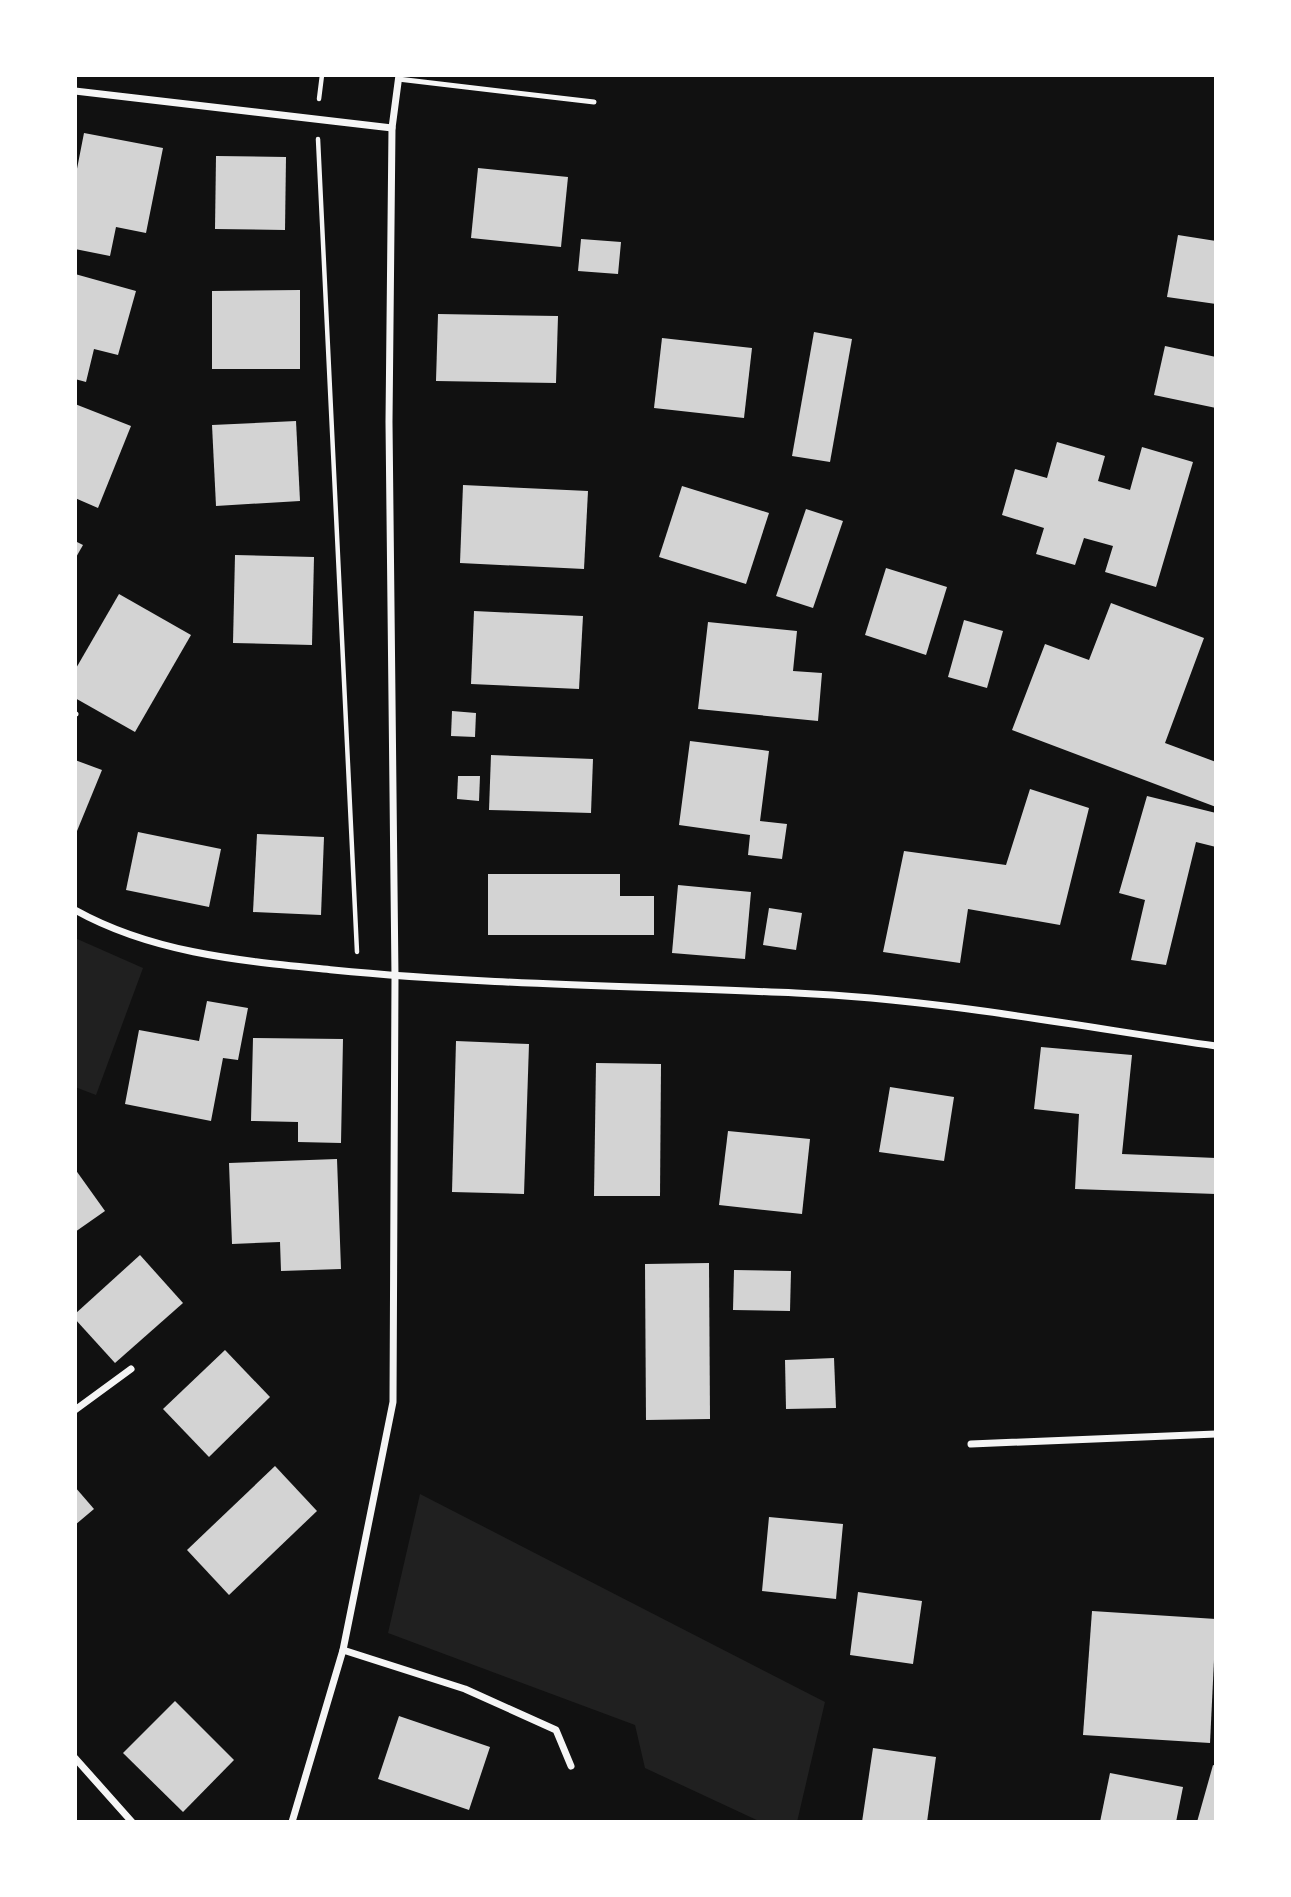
<svg xmlns="http://www.w3.org/2000/svg" width="1291" height="1897" viewBox="0 0 1291 1897" font-family="'Varela Round',sans-serif">
  <style>
    .green { fill: #202020 }
    .building { fill: #d3d3d3 }
    .lines { fill: none; stroke-linecap: round; stroke-linejoin: round }
    .path { stroke: #f5f5f5; stroke-width: 4.5 }
    .service { stroke: #f5f5f5; stroke-width: 5 }
    .minor { stroke: #f5f5f5; stroke-width: 7 }
  </style>
  <rect width="100%" height="100%" fill="#111"/>
  <g class="green">
    <polygon points="75,938 143,968 96,1095 75,1087"/>
    <polygon points="420,1494 825,1702 797,1822 761,1822 645,1768 635,1725 388,1633"/>
  </g>
  <g class="building">
    <polygon points="84,133 163,148 146,233 116,227 110,256 75,249 75,179"/>
    <polygon points="216,156 286,157 285,230 215,229"/>
    <polygon points="478,168 568,177 561,247 471,238"/>
    <polygon points="1178,235 1216,241 1216,304 1167,297"/>
    <polygon points="581,239 621,242 618,274 578,271"/>
    <polygon points="75,274 136,291 118,355 94,349 86,382 75,379"/>
    <polygon points="300,290 300,369 212,369 212,291"/>
    <polygon points="438,314 558,316 556,383 436,381"/>
    <polygon points="814,332 852,339 830,462 792,456"/>
    <polygon points="662,338 752,348 744,418 654,408"/>
    <polygon points="1165,346 1216,357 1216,408 1154,395"/>
    <polygon points="75,404 131,426 98,508 75,498"/>
    <polygon points="296,421 300,501 216,506 212,425"/>
    <polygon points="1057,442 1105,456 1098,481 1130,490 1142,447 1193,462 1156,587 1105,572 1113,546 1084,538 1075,565 1036,554 1044,528 1002,515 1015,469 1047,478"/>
    <polygon points="463,485 588,491 584,569 460,563"/>
    <polygon points="682,486 769,513 746,584 659,557"/>
    <polygon points="806,509 843,521 813,608 776,596"/>
    <polygon points="75,541 83,545 75,559"/>
    <polygon points="235,555 314,557 312,645 233,643"/>
    <polygon points="886,568 947,587 926,655 865,635"/>
    <polygon points="119,594 191,635 135,732 75,698 75,670"/>
    <polygon points="1111,603 1204,638 1165,743 1216,762 1216,807 1012,730 1045,644 1089,660"/>
    <polygon points="474,611 583,616 579,689 471,684"/>
    <polygon points="964,620 1003,631 987,688 948,677"/>
    <polygon points="708,622 797,631 793,671 822,673 818,721 698,709"/>
    <polygon points="452,711 476,713 475,737 451,736"/>
    <polygon points="690,741 769,751 760,821 787,824 782,859 748,855 750,835 679,825"/>
    <polygon points="491,755 593,759 591,813 489,810"/>
    <polygon points="75,760 102,770 77,831 75,831"/>
    <polygon points="458,776 480,776 479,801 457,799"/>
    <polygon points="1030,789 1089,808 1060,925 968,909 960,963 883,952 904,851 1006,865"/>
    <polygon points="1147,796 1216,813 1216,847 1196,842 1166,965 1131,960 1145,900 1119,893"/>
    <polygon points="138,832 221,849 209,907 126,890"/>
    <polygon points="257,834 324,837 321,915 253,912"/>
    <polygon points="488,874 620,874 620,896 654,896 654,935 488,935"/>
    <polygon points="678,885 751,892 745,959 672,953"/>
    <polygon points="769,908 802,913 796,950 763,945"/>
    <polygon points="207,1001 248,1008 238,1060 223,1058 211,1121 125,1104 139,1030 199,1041"/>
    <polygon points="253,1038 343,1039 341,1143 298,1142 298,1122 251,1121"/>
    <polygon points="456,1041 529,1044 524,1194 452,1192"/>
    <polygon points="1041,1047 1132,1055 1122,1154 1216,1158 1216,1194 1075,1189 1079,1114 1034,1109"/>
    <polygon points="596,1063 661,1064 660,1196 594,1196"/>
    <polygon points="890,1087 954,1097 944,1161 879,1152"/>
    <polygon points="728,1131 810,1139 802,1214 719,1205"/>
    <polygon points="337,1159 341,1269 281,1271 280,1242 232,1244 229,1163"/>
    <polygon points="75,1169 105,1211 75,1232"/>
    <polygon points="140,1255 183,1303 115,1363 75,1319 75,1314"/>
    <polygon points="709,1263 710,1419 646,1420 645,1264"/>
    <polygon points="734,1270 791,1271 790,1311 733,1310"/>
    <polygon points="225,1350 270,1397 209,1457 163,1409"/>
    <polygon points="834,1358 836,1408 786,1409 785,1360"/>
    <polygon points="275,1466 317,1511 229,1595 187,1550"/>
    <polygon points="75,1487 94,1509 75,1525"/>
    <polygon points="769,1517 843,1524 836,1599 762,1591"/>
    <polygon points="858,1592 922,1601 913,1664 850,1655"/>
    <polygon points="1092,1611 1216,1619 1210,1743 1083,1735"/>
    <polygon points="175,1701 234,1760 183,1812 123,1753"/>
    <polygon points="399,1716 490,1747 469,1810 378,1779"/>
    <polygon points="873,1748 936,1757 927,1822 862,1822"/>
    <polygon points="1213,1765 1216,1766 1216,1822 1197,1822"/>
    <polygon points="1110,1773 1183,1787 1176,1822 1100,1822"/>
  </g>
  <g class="lines">
    <g class="path">
      <polyline points="319,99 322,75"/>
      <polyline points="318,139 357,952"/>
    </g>
    <g class="service">
      <polyline points="398,79 594,102"/>
      <polyline points="75,714 76,714"/>
    </g>
    <g class="minor">
      <polyline points="75,91 392,128"/>
      <path d="M75,910C154,954 244,961 333,970C487,985 641,986 796,993C936,999 1077,1026 1216,1046"/>
      <polyline points="75,1410 131,1369"/>
      <polyline points="971,1444 1216,1434"/>
      <polyline points="343,1650 465,1689 556,1730 571,1766"/>
      <polyline points="75,1758 132,1822"/>
      <polyline points="292,1822 343,1650 393,1402 395,977 389,422 392,128 399,75"/>
    </g>
  </g>
  <rect width="1291" height="1897" fill="none" stroke="#ffffff" stroke-width="154"/>
</svg>
